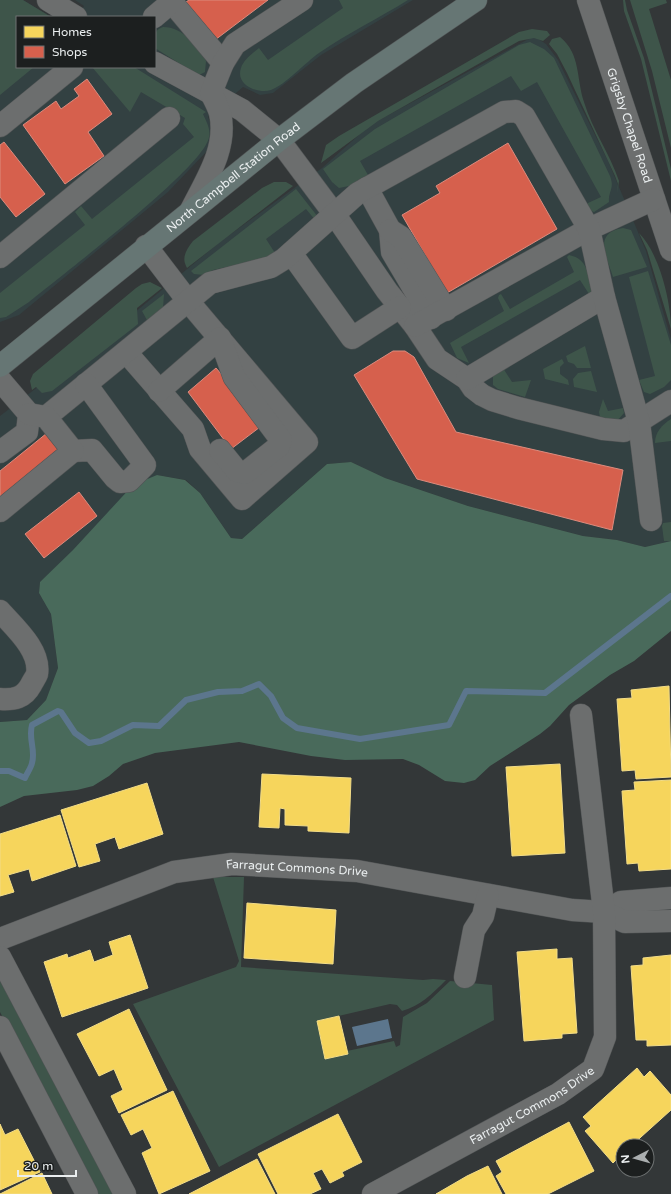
<svg xmlns="http://www.w3.org/2000/svg" width="671" height="1194" viewBox="0 0 671 1194" font-family="'Varela Round',sans-serif">
  <style>
    .built { fill: #334142 }
    .green { fill: #3e554a }
    .forest { fill: #496a5b }
    .water { fill: #5c768d }
    .homes { fill: #f6d55c; stroke: #f2dc88 }
    .shops { fill: #d6604d; stroke: #dc8b7e }
    .lines { fill: none; stroke-linecap: round; stroke-linejoin: round }
    .stream { stroke: #5c768d; stroke-width: 6 }
    .minor-casing { stroke: #515455; stroke-width: 23 }
    .major-casing { stroke: #515455; stroke-width: 23 }
    .minor { stroke: #6c6e6e; stroke-width: 22 }
    .major { stroke: #667674; stroke-width: 22 }
    .labels { text-anchor: middle; stroke-width: 4; stroke-linejoin: round; paint-order: stroke }
    .street-label { font-size: 12px; fill: #eaeeef; stroke: #1c1f1f }
  </style>
  <rect width="100%" height="100%" fill="#333738"/>
  <g class="built">
    <polygon points="0,0 23,0 51,17 17,17 17,67 155,67 155,17 77,17 84,6 75,0 413,0 321,55 273,93 260,95 243,87 208,117 213,128 207,151 168,192 19,315 0,322"/>
    <polygon points="534,36 546,44 558,60 608,161 646,251 671,339 671,541 645,547 617,540 583,536 468,506 385,478 351,462 327,464 242,539 231,538 200,493 186,480 157,475 40,582 39,593 51,614 58,668 46,700 27,720 0,722 0,416 134,313 221,241 322,168 370,125"/>
  </g>
  <g class="green">
    <polygon points="0,0 23,0 51,17 17,17 17,67 34,67 0,95"/>
    <path d="M339,0H408C379,18 348,33 319,53C306,62 285,85 271,90C258,94 235,85 241,68C243,60 253,53 259,48L268,60L343,8Z"/>
    <polygon points="623,0 625,0 627,10 644,58 671,169 671,181 641,59 624,11"/>
    <polygon points="630,0 666,0 667,3 649,9 671,80 671,148 652,71"/>
    <path d="M163,27C183,27 197,46 206,61L205,72L201,74H196L155,48C154,39 153,30 163,27Z"/>
    <polygon points="532,29 547,31 550,35 543,41 534,38 519,41 378,121 321,163 326,145 339,136 519,32"/>
    <path d="M560,37C581,54 576,78 584,102C592,129 610,154 619,181L617,194L618,184L615,176L567,73L557,54L549,44L552,39Z"/>
    <path d="M530,42L544,49L554,58L610,176C615,189 608,191 609,202L594,212L589,210L587,206L588,203L601,197L537,82L521,91L511,76L360,161L368,175L349,186L339,188L332,182L323,169L375,129L519,45Z"/>
    <path d="M92,67H134L206,112L203,114C206,121 211,129 209,137C205,167 59,277 29,302L6,317L0,318V293L85,225L75,212L81,206L92,219L194,137L183,124L185,118L141,92L130,112Z"/>
    <path d="M274,182H286L293,186L187,268C181,258 186,250 193,241L262,188Z"/>
    <polygon points="296,189 318,217 316,221 306,209 266,239 275,253 264,259 213,270 204,275 194,274 191,271"/>
    <path d="M623,228L631,230L647,267L613,277C607,257 592,233 623,228Z"/>
    <path d="M639,233C659,253 671,301 671,329L647,250Z"/>
    <path d="M569,255C589,259 588,276 592,293L589,294L580,280L461,347L469,363L457,358L450,343L504,311L498,298L499,295L501,294L510,309L574,272L567,257Z"/>
    <polygon points="648,271 671,345 671,380 664,387 650,394 644,392 639,380 655,376 629,277"/>
    <polygon points="150,282 162,288 137,308 138,324 133,328 52,391 42,393 36,387 32,390 30,381 33,374 136,288 142,284"/>
    <polygon points="164,294 163,308 148,322 142,311"/>
    <polygon points="585,346 591,368 577,368 574,364 568,362 566,356"/>
    <polygon points="562,359 564,363 560,367 560,374 568,380 569,385 545,379 543,369"/>
    <polygon points="503,368 512,382 531,380 525,397 498,389 493,385 493,375"/>
    <polygon points="591,371 597,392 574,387 573,379 578,373"/>
    <polygon points="603,399 608,411 623,408 624,413 617,421 600,417 599,412"/>
    <path d="M671,419V441L655,443C655,432 662,425 671,419Z"/>
    <polygon points="671,522 671,541 664,541 662,526 663,523"/>
    <path d="M213,877H244L241,967L423,980L433,979L446,980C432,994 420,1006 402,1011L397,1005L390,1004L317,1021L325,1059L348,1054L347,1051L394,1041L396,1047L400,1045L403,1017L427,1003L450,981L492,985L494,1020L219,1167L133,1004L236,967L239,961Z"/>
    <polygon points="0,976 116,1194 95,1194 0,1012"/>
  </g>
  <polygon class="forest" points="351,462 385,478 468,506 583,536 617,540 645,547 671,541 671,631 634,661 610,675 569,705 550,726 540,734 490,766 475,780 464,783 445,781 419,765 403,759 345,760 311,756 239,742 155,753 123,764 109,776 93,786 77,790 24,796 0,807 0,722 27,720 46,700 58,668 51,614 39,593 40,582 73,550 133,485 157,475 185,480 200,493 231,538 242,539 327,464"/>
  <polygon class="water" points="388,1019 392,1038 357,1046 352,1027"/>
  <g class="homes">
    <polygon points="669,686 671,777 636,779 635,770 622,771 617,699 632,698 631,690"/>
    <polygon points="560,764 565,853 512,856 506,767"/>
    <polygon points="262,774 351,778 349,833 308,831 308,826 285,825 285,809 280,808 279,828 259,827"/>
    <polygon points="671,780 671,869 639,871 638,863 627,864 622,791 635,790 634,782"/>
    <polygon points="147,783 163,834 119,849 115,837 95,844 100,861 79,867 61,810"/>
    <polygon points="60,815 76,866 32,881 29,869 8,875 14,892 0,896 0,834"/>
    <polygon points="247,903 336,910 333,964 244,958"/>
    <polygon points="130,935 148,988 62,1017 44,962 67,954 68,958 90,950 94,962 113,955 109,942"/>
    <polygon points="557,949 557,959 572,958 577,1033 562,1034 562,1038 524,1041 517,952"/>
    <polygon points="671,955 671,1045 647,1046 647,1040 636,1040 631,966 643,965 643,958"/>
    <polygon points="129,1009 167,1090 119,1113 111,1096 123,1090 114,1069 99,1076 77,1034"/>
    <polygon points="339,1016 348,1054 325,1059 317,1021"/>
    <polygon points="637,1068 644,1077 650,1071 671,1095 671,1110 631,1146 623,1146 623,1153 613,1163 585,1131 591,1126 583,1117"/>
    <polygon points="173,1091 210,1171 159,1194 142,1153 152,1148 143,1129 131,1135 121,1115"/>
    <polygon points="338,1114 362,1162 342,1172 344,1176 330,1183 322,1169 313,1173 321,1189 310,1194 278,1194 258,1154"/>
    <polygon points="569,1122 594,1171 548,1194 506,1194 496,1176 502,1172 496,1161"/>
    <polygon points="0,1124 5,1135 18,1129 40,1172 0,1190"/>
    <polygon points="257,1159 275,1194 189,1194"/>
    <polygon points="488,1166 502,1194 436,1194 467,1176"/>
    <polygon points="42,1173 52,1194 0,1194"/>
  </g>
  <g class="shops">
    <polygon points="189,0 268,0 215,40 186,2"/>
    <polygon points="87,79 112,114 88,132 104,156 65,184 23,125 56,101 61,109 79,96 74,89"/>
    <polygon points="4,142 45,194 16,217 0,197 0,145"/>
    <polygon points="508,143 557,229 447,293 402,215 440,193 436,186"/>
    <polygon points="393,351 405,351 414,357 456,432 623,470 612,530 417,479 354,375"/>
    <polygon points="216,368 264,424 231,449 188,392"/>
    <polygon points="52,429 65,445 0,498 0,471"/>
    <polygon points="79,492 97,516 44,558 25,534"/>
  </g>
  <g class="lines">
    <path class="stream" d="M0,771H9L25,778C27,773 31,768 32,763C36,750 28,739 32,725L58,711L61,712L75,733L89,743L101,741L133,725L159,726L186,700L218,692L242,691L259,684L271,696L283,718L297,728L360,739L449,725L466,691L545,693L671,596"/>
    <defs>
      <g id="minor">
        <polyline points="48,0 76,17"/>
        <polyline points="170,0 223,63"/>
        <path id="s1" d="M588,0L671,250"/>
        <polyline points="154,17 174,0"/>
        <polyline points="155,63 242,110 279,140 335,215 387,291 415,326 437,359 467,379 473,388 482,395 492,400 518,408 603,429 624,431 671,401"/>
        <polyline points="0,126 72,67"/>
        <polyline points="367,188 390,230 392,252 431,318"/>
        <path d="M191,210C206,180 228,148 220,113C218,106 214,99 211,93L223,63L235,44L302,0"/>
        <polyline points="390,230 401,237 446,310"/>
        <polyline points="291,253 352,338 400,307"/>
        <polyline points="0,257 169,118"/>
        <polyline points="415,326 589,229 654,199"/>
        <polyline points="126,352 193,429 200,449 242,499 307,442 188,301 146,246"/>
        <polyline points="467,379 604,297"/>
        <polyline points="0,380 29,414 27,432 0,452"/>
        <polyline points="159,391 220,338 234,377 281,440 279,446 245,473 237,471 220,450"/>
        <polyline points="46,417 210,283 271,267 284,259 358,193 504,112 516,111 524,116 589,229 604,297 639,422 651,520"/>
        <polyline points="73,451 92,450 115,478 120,482 129,481 145,465 86,384"/>
        <polyline points="0,511 73,451 46,417 29,414"/>
        <path d="M0,611C14,627 41,650 37,674C36,677 33,681 31,685C24,698 14,700 0,699"/>
        <polyline points="604,912 621,902 671,898"/>
        <path id="s2" d="M0,939L174,872L232,864L357,871L572,910L604,912L625,922L671,921"/>
        <polyline points="0,957 125,1194"/>
        <polyline points="465,977 474,930 483,916 488,895"/>
        <polyline points="0,1027 87,1194"/>
        <path id="s3" d="M373,1194L558,1094L593,1069L605,1037L604,912L581,715"/>
      </g>
      <g id="major">
        <path id="s4" d="M0,366L279,140L354,83L476,0"/>
      </g>
    </defs>
    <use href="#minor" class="minor-casing"/>
    <use href="#major" class="major-casing"/>
    <use href="#minor" class="minor"/>
    <use href="#major" class="major"/>
  </g>
  <g class="labels">
    <g class="street-label">
      <text dy="4" stroke="none"><textPath href="#s1" startOffset="132">Grigsby Chapel Road</textPath></text>
      <text dy="4" stroke="none"><textPath href="#s4" startOffset="300">North Campbell Station Road</textPath></text>
      <text dy="4" stroke="none"><textPath href="#s2" startOffset="310">Farragut Commons Drive</textPath></text>
      <text dy="4" stroke="none"><textPath href="#s3" startOffset="182">Farragut Commons Drive</textPath></text>
    </g>
  </g>
  <rect x="16" y="16" width="140" height="52" fill="#1c1f1f" stroke="#6e7272"/>
  <rect x="24" y="26" width="20" height="12" fill="#f6d55c" stroke="#6e7272"/>
  <text x="52" y="36" font-size="12" fill="#eaeeef">Homes</text>
  <rect x="24" y="46" width="20" height="12" fill="#d6604d" stroke="#6e7272"/>
  <text x="52" y="56" font-size="12" fill="#eaeeef">Shops</text>
  <g transform="translate(635 1158) rotate(264)"><circle r="19" fill="#1c1f1f" stroke="#6e7272"/>
  <path d="M0-3L7 15L0 10L-7 15Z" fill="#aaaeaf"/>
  <text y="-6" font-size="11" font-weight="bold" text-anchor="middle" fill="#eaeeef">N</text>
  </g>
  <path d="M18 1170v6h58v-6" fill="none" stroke="#eaeeef" stroke-width="2"/>
  <text x="24" y="1170" font-size="12" fill="#eaeeef" stroke="#1c1f1f" stroke-width="3" paint-order="stroke">20 m</text>
</svg>
